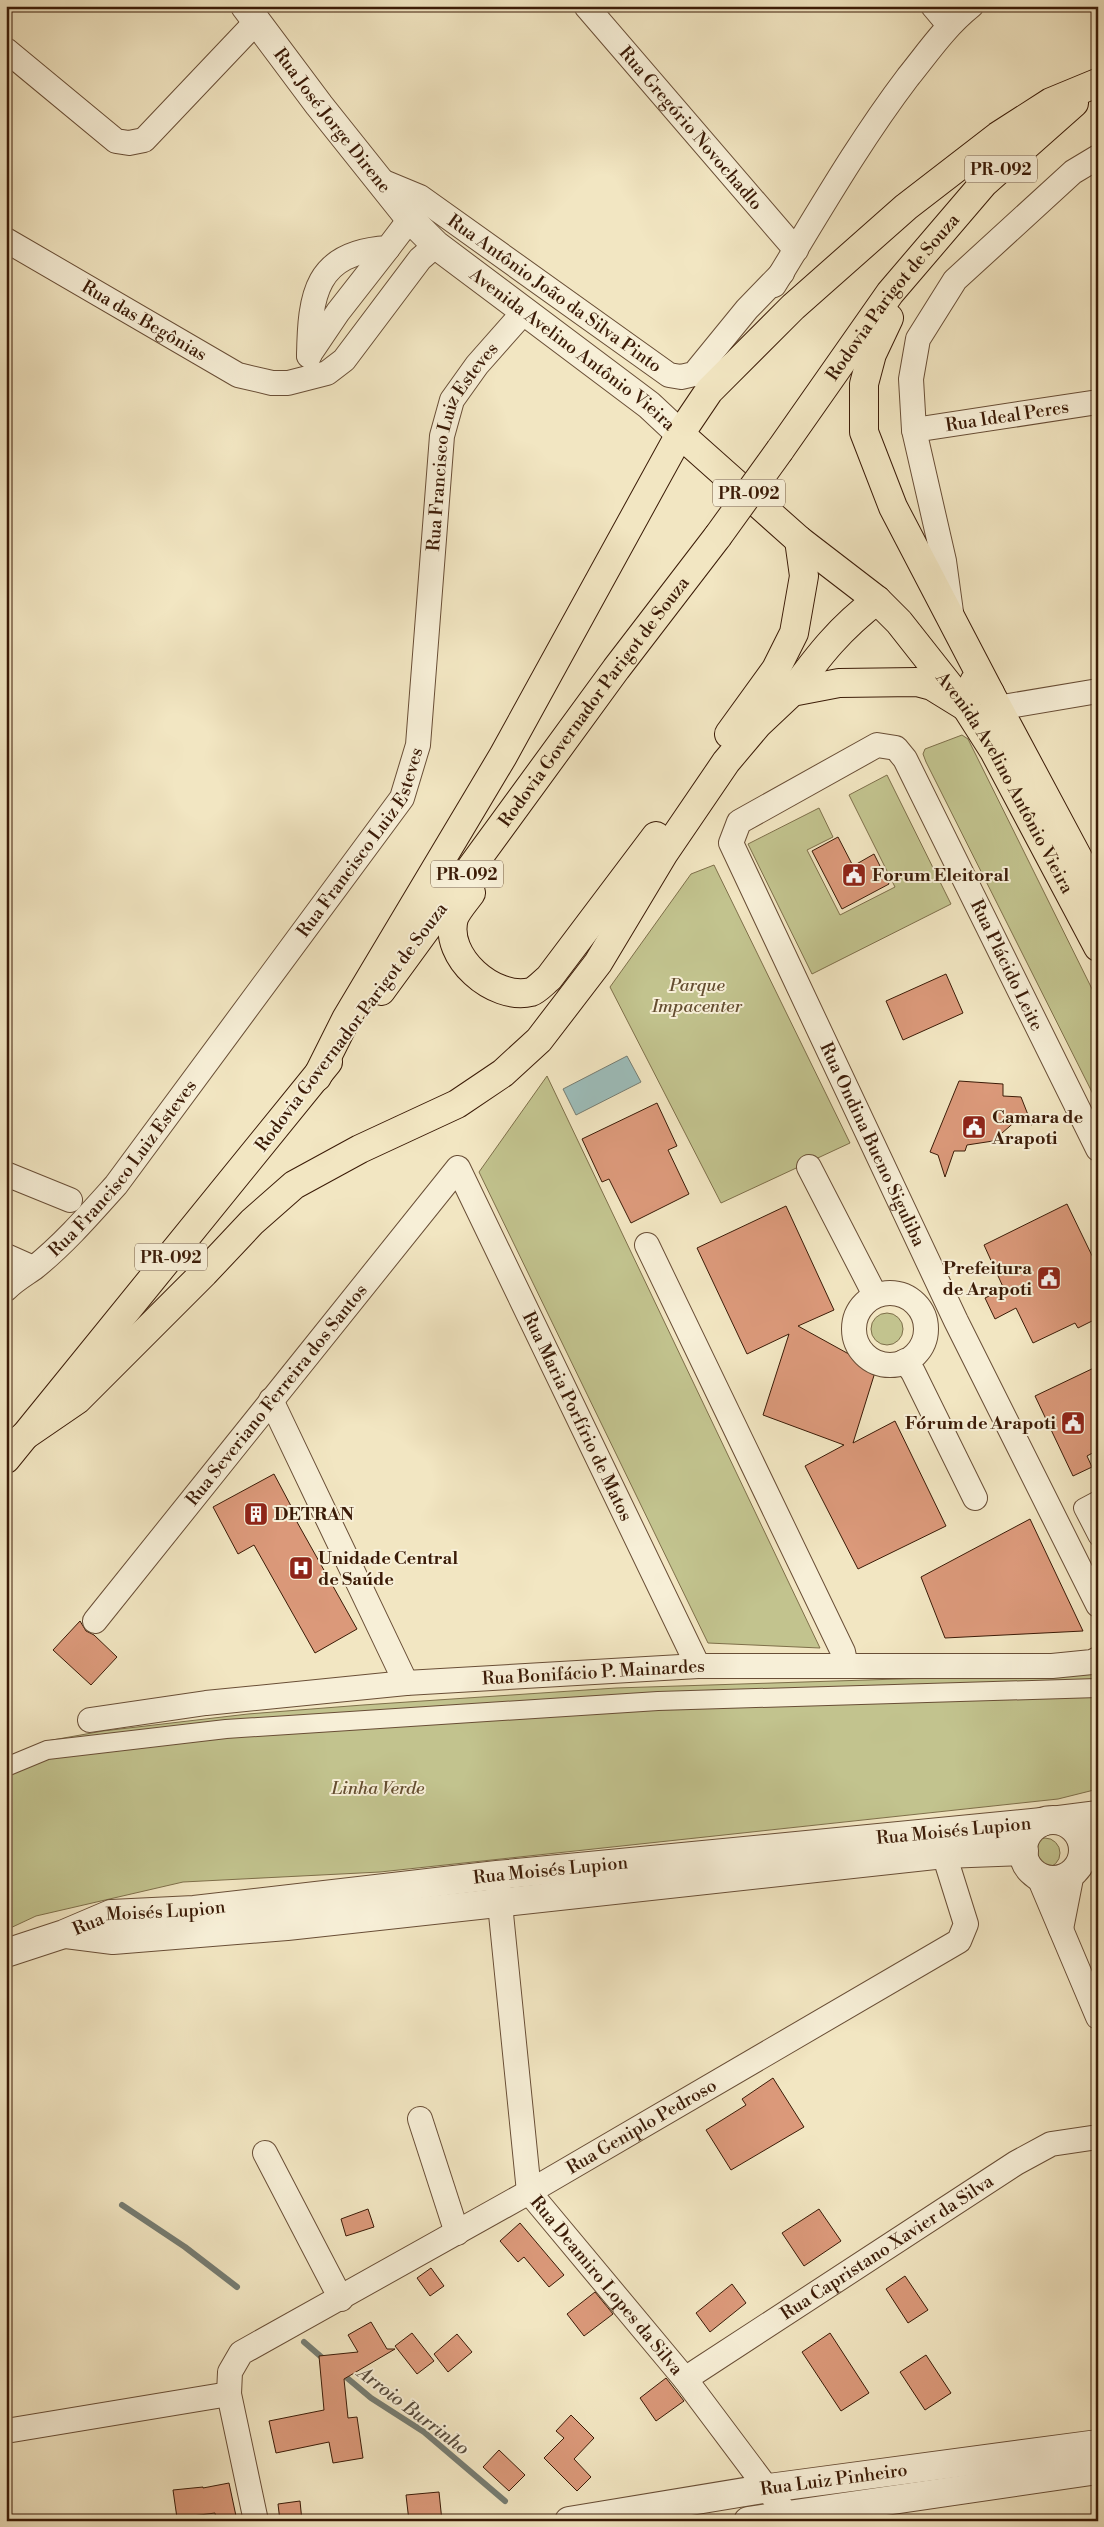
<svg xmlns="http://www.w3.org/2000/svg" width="1104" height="2527" viewBox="0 0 1104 2527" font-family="'Libre Bodoni',serif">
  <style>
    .green { fill: #c2c38e; stroke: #7e6f4a }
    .water { fill: #9dbebb; stroke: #767d73 }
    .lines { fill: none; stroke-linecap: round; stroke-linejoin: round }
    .stream { stroke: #767d73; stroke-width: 6 }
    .building { fill: #db997a; stroke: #3b1b07 }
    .pedestrian-casing { stroke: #694e36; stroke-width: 20 }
    .minor-casing { stroke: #694e36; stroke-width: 26 }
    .tertiary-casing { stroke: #694e36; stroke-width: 30 }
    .primary-casing { stroke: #3b1b07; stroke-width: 30 }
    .pedestrian { stroke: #f7efd7; stroke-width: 18 }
    .minor { stroke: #f7efd7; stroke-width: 24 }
    .tertiary { stroke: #f7efd7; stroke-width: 28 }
    .primary { stroke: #f2e6c2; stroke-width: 28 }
    .primary-bridge-casing { stroke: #3b1b07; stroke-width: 30; stroke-linecap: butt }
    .primary-bridge { stroke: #f2e6c2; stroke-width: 28 }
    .labels { text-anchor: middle; stroke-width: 4; stroke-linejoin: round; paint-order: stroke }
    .shield { fill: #f7efd7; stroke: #735b45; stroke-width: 1 }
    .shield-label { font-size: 16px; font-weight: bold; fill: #3b1b07 }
    .street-label { font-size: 18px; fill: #3b1b07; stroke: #f7efd7 }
    .poi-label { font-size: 18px; font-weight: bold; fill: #3b1b07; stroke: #f7efd7; text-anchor: start }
    .park-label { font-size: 18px; font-style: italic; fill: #644d30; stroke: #f7efd7 }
    .water-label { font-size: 19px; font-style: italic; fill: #584c3d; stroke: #f7efd7 }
  </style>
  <rect width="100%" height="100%" fill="#f2e6c2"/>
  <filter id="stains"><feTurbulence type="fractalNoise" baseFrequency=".004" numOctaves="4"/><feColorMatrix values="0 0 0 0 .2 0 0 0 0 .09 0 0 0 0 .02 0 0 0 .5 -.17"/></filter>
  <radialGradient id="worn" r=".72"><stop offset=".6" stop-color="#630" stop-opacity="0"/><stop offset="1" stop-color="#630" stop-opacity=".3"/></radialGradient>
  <g class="green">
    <polygon points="962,735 968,739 1098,1001 1098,1104 926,762 923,754 925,749"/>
    <polygon points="887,775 951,904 812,974 748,844 819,808 833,837 807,850 840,915 895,887 849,795"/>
    <polygon points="714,865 850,1143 721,1203 610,987 691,874"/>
    <polygon points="547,1076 820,1648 708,1643 479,1172"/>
    <circle cx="887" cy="1329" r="16"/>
    <polygon points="1098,1669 1098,1789 1058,1799 380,1872 183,1882 36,1916 6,1930 6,1758 47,1741 103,1731 248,1714 363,1705 616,1688 1055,1674"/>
    <circle cx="1045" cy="1853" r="15"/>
  </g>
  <polygon class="water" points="627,1056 641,1082 576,1115 563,1089"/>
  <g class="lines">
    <g class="stream">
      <polyline points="122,2205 185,2247 237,2287"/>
      <polyline points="304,2342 326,2361"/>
      <polyline points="340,2372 371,2398 424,2432 505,2501"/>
    </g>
  </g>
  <g class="building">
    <polygon points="838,837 853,866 874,854 889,884 842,909 812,851"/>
    <polygon points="946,974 963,1013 903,1040 886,1001"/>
    <polygon points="959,1081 1003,1084 1003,1096 1021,1097 1032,1125 1018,1119 993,1141 967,1145 965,1151 954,1151 945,1177 938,1155 930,1152"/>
    <polygon points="657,1103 677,1146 668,1150 689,1194 631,1223 609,1179 602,1182 582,1139"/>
    <polygon points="1067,1204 1098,1268 1098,1318 1078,1328 1075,1323 1033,1343 1016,1308 995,1319 985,1298 1004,1289 984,1245"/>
    <polygon points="786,1206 834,1310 798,1326 876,1369 853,1443 895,1421 946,1526 858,1569 805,1466 844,1445 763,1415 789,1334 747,1354 697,1248"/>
    <polygon points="1098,1366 1098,1450 1087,1456 1092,1467 1073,1476 1035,1396"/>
    <polygon points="274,1474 299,1521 297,1522 357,1629 315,1653 254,1545 238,1554 213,1507"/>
    <polygon points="1030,1519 1083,1631 945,1638 921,1577"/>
    <polygon points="80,1621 86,1631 94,1635 117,1657 91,1685 53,1650"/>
    <polygon points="773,2078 804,2127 731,2170 706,2130 746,2105 742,2099"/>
    <polygon points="368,2209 374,2227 346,2236 341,2219"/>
    <polygon points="819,2209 841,2241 804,2266 782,2233"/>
    <polygon points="520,2223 564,2275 549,2287 524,2257 518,2262 500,2241"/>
    <polygon points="431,2268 444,2286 430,2296 417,2278"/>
    <polygon points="905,2276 928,2310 908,2323 886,2289"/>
    <polygon points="732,2284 746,2303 710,2332 696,2313"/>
    <polygon points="595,2292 613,2314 584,2336 567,2314"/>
    <polygon points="371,2322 387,2349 395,2349 344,2379 348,2418 357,2417 363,2458 333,2463 329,2442 276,2453 269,2421 324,2410 319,2356 358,2352 348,2335"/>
    <polygon points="412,2333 434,2361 417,2374 395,2346"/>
    <polygon points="830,2333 869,2393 841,2411 802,2352"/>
    <polygon points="457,2334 472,2352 448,2372 434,2354"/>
    <polygon points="926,2355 951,2393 925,2410 900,2372"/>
    <polygon points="666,2378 684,2401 656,2421 640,2398"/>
    <polygon points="571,2415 594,2438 574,2459 591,2477 577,2491 544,2458 564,2438 556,2431"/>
    <polygon points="499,2450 525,2475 509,2491 483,2467"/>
    <polygon points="229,2483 236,2516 216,2520 215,2513 177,2518 173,2490 203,2487 203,2488"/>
    <polygon points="439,2492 442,2521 409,2521 406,2495"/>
    <polygon points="300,2501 302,2521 280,2521 278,2504"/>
  </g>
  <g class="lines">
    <defs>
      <g id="pedestrian">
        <polyline points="1098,1500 1083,1508 1098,1537"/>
        <polyline points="6,1767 47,1750 226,1729 658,1701 1098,1688"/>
      </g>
      <g id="minor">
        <path id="s1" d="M586,6L796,250"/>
        <polyline points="933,6 949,25"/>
        <polyline points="6,50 116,141 129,143 144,140 256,22"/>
        <path id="s2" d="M379,180L420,197L669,375L681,377L694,374L747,309L782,273"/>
        <path id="s3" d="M6,240L238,375L272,383H288L327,373L344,360L420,259L436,245"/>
        <path d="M774,285C817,215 858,143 908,77C929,51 945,27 971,6"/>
        <polyline points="309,355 338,312 388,248"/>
        <path d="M309,356C310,295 315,252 388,248L410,219"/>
        <path id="s4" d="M914,430L1098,402"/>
        <polyline points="951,612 944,561 914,430 911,379 918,339 955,280 1073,172 1098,157"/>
        <polyline points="997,708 1098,691"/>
        <path id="s5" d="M1098,1149L905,759L896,748L877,745L739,822L731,843L956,1321L1098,1605"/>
        <polyline points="809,1167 875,1295"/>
        <polyline points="6,1174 70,1200"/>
        <polyline points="647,1245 843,1652 846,1666"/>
        <polyline points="6,1256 33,1268"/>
        <path id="s6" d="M6,1289C15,1280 24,1275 34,1268C64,1244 90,1214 116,1185L402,798L418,745L442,436L452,400L477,365L523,313"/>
        <circle cx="890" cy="1329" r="36"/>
        <polyline points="905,1361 913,1372 975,1498"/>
        <polyline points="271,1400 406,1683"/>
        <path id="s7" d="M95,1621L458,1168L698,1666"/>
        <path id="s8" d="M90,1720L206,1703L406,1683L698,1666H1052L1092,1662L1098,1659"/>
        <polyline points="1038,1875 1098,2017"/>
        <path id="s9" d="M498,1884L529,2192L685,2379L787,2515"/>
        <polyline points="1061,1929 1072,1873"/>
        <polyline points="420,2119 457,2233"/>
        <polyline points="265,2153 341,2299"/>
        <path id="s10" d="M685,2379L1016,2163L1051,2144L1098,2137"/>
        <polyline points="6,2431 229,2394"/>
        <path id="s11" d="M256,2521L229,2394L230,2372L241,2353L529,2192L959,1941L966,1924L944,1854"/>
      </g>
      <g id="tertiary">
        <path id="s12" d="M245,6L319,105L410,219L436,245L649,405L680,434"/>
        <polyline points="1059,1820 1098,1815"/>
        <circle cx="1053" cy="1850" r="30"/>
        <polyline points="66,1934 113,1940 287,1926 944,1854 1024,1851"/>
        <path id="s13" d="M6,1953L64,1934L111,1914L194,1910L497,1875L1042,1822"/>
        <path id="s14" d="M569,2521L769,2488L1098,2444"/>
        <polyline points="748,2521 1098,2470"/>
      </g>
      <g id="primary">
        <polyline points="889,318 872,354 864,384 864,432 893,507 990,693"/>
        <path id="s15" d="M680,434L799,540L877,600L899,622L966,707L994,751L1098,947"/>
        <path id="s16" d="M780,450L890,293L984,183L1074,103"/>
        <polyline points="974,682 990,693 1098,895"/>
        <path d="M792,692C819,655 840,628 877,600"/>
        <polyline points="729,734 776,669 794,633 804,576 799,540"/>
        <path d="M471,893C466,900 457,910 454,918C443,957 494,1001 531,992C537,990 544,982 549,978L656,836"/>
        <path id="s17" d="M381,991L616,669L718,536"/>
        <polyline points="317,1077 346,1019 503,756 680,434 709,391 793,307 906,207 998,136 1051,102 1097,83"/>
        <polyline points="23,1437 77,1400 204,1273 252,1222 294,1185 360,1149 457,1104 503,1073 539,1040 598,963 664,853 726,762 758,724 792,692 839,683 917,682 932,686 966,707"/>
        <polyline points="6,1459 328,1062"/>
      </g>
    </defs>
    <use href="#pedestrian" class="pedestrian-casing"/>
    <use href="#minor" class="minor-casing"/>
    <use href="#tertiary" class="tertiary-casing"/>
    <use href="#primary" class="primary-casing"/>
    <use href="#pedestrian" class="pedestrian"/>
    <use href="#minor" class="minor"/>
    <use href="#tertiary" class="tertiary"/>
    <use href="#primary" class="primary"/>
    <defs>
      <polyline id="primary-bridge" points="718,536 780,450"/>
    </defs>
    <use href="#primary-bridge" class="primary-bridge-casing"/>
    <use href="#primary-bridge" class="primary-bridge"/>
  </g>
  <defs>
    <symbol id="civic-square" viewBox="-11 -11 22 22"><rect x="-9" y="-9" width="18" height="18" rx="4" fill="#8f2418" stroke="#f7efd7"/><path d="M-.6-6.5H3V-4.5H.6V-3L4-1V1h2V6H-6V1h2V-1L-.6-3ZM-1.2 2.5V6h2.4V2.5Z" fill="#fff"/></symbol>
    <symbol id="building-square" viewBox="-11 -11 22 22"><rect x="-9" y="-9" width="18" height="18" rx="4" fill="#8f2418" stroke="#f7efd7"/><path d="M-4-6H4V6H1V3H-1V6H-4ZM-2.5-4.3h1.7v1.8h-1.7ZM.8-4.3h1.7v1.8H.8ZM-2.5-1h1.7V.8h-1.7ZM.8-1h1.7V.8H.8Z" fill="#fff"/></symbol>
    <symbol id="hospital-square" viewBox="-11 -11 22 22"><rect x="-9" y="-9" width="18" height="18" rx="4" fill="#8f2418" stroke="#f7efd7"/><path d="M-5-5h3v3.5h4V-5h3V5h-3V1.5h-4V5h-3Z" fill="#fff"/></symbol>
  </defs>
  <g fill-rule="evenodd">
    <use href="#civic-square" x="840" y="861" width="28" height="28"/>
    <use href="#civic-square" x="960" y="1113" width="28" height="28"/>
    <use href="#civic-square" x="1035" y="1264" width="28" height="28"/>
    <use href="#civic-square" x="1059" y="1409" width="28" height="28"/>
    <use href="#building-square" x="242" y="1500" width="28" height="28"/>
    <use href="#hospital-square" x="287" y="1554" width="28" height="28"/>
  </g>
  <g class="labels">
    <g class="shield">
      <rect x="965" y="155.5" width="72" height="27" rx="4"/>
      <rect x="713" y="479.5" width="72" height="27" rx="4"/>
      <rect x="431" y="860.5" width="72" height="27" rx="4"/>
      <rect x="135" y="1243.5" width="72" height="27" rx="4"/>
    </g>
    <g class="shield-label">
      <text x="1001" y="175">PR-092</text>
      <text x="749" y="499">PR-092</text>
      <text x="467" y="880">PR-092</text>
      <text x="171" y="1263">PR-092</text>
    </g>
    <g class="street-label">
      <text dy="6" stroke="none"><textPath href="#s12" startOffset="144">Rua José Jorge Direne</textPath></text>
      <text dy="6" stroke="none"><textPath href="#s1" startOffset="161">Rua Gregório Novochadlo</textPath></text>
      <text dy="6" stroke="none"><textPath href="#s2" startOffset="210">Rua Antônio João da Silva Pinto</textPath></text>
      <text dy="6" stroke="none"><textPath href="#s16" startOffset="190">Rodovia Parigot de Souza</textPath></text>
      <text dy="6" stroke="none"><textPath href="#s3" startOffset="160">Rua das Begônias</textPath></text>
      <text dy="6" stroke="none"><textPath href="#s12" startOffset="478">Avenida Avelino Antônio Vieira</textPath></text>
      <text dy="6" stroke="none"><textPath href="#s4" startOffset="94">Rua Ideal Peres</textPath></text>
      <text dy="6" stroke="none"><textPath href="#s6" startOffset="994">Rua Francisco Luiz Esteves</textPath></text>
      <text dy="6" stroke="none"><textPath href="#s17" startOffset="359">Rodovia Governador Parigot de Souza</textPath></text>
      <text dy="6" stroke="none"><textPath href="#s15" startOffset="482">Avenida Avelino Antônio Vieira</textPath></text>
      <text dy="6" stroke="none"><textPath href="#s6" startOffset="574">Rua Francisco Luiz Esteves</textPath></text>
      <text transform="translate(1007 965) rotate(64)" y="6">Rua Plácido Leite</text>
      <text transform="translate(351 1027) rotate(-53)" y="6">Rodovia Governador Parigot de Souza</text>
      <text dy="6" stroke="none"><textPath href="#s5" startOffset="982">Rua Ondina Bueno Siguliba</textPath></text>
      <text dy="6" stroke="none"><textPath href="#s6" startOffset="169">Rua Francisco Luiz Esteves</textPath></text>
      <text dy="6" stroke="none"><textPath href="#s7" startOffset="290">Rua Severiano Ferreira dos Santos</textPath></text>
      <text dy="6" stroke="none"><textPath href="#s7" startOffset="856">Rua Maria Porfírio de Matos</textPath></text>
      <text dy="6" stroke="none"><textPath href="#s8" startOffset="506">Rua Bonifácio P. Mainardes</textPath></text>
      <text dy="6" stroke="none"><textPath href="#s13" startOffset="959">Rua Moisés Lupion</textPath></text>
      <text dy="6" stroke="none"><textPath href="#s13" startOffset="554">Rua Moisés Lupion</textPath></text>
      <text dy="6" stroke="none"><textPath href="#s13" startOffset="149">Rua Moisés Lupion</textPath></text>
      <text dy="6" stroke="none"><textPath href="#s11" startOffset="634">Rua Geniplo Pedroso</textPath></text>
      <text dy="6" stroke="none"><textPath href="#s10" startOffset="241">Rua Capristano Xavier da Silva</textPath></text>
      <text dy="6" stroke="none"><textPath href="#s9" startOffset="431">Rua Deamiro Lopes da Silva</textPath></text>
      <text dy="6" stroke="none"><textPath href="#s14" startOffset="268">Rua Luiz Pinheiro</textPath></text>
    </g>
    <g class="poi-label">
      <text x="872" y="881">Forum Eleitoral</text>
      <text x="992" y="1123">Camara de<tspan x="992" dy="21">Arapoti</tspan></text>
      <text x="1032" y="1274" text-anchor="end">Prefeitura<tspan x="1032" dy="21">de Arapoti</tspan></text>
      <text x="1056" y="1429" text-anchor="end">Fórum de Arapoti</text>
      <text x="274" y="1520">DETRAN</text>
      <text x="318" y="1564">Unidade Central<tspan x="318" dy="21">de Saúde</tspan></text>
    </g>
    <g class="park-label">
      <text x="697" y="991">Parque<tspan x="697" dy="21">Impacenter</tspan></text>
      <text x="378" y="1794">Linha Verde</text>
    </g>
    <g class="water-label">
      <text transform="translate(414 2410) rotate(37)" y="7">Arroio Burrinho</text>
    </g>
  </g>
  <rect width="1104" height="2527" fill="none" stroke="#f2e6c2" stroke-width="25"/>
  <rect x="8" y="8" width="1089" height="2512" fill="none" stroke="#3b1b07" stroke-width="2.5"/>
  <rect x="12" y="12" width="1079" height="2502" fill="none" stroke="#3b1b07"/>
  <rect width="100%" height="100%" filter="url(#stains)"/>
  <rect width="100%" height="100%" fill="url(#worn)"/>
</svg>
